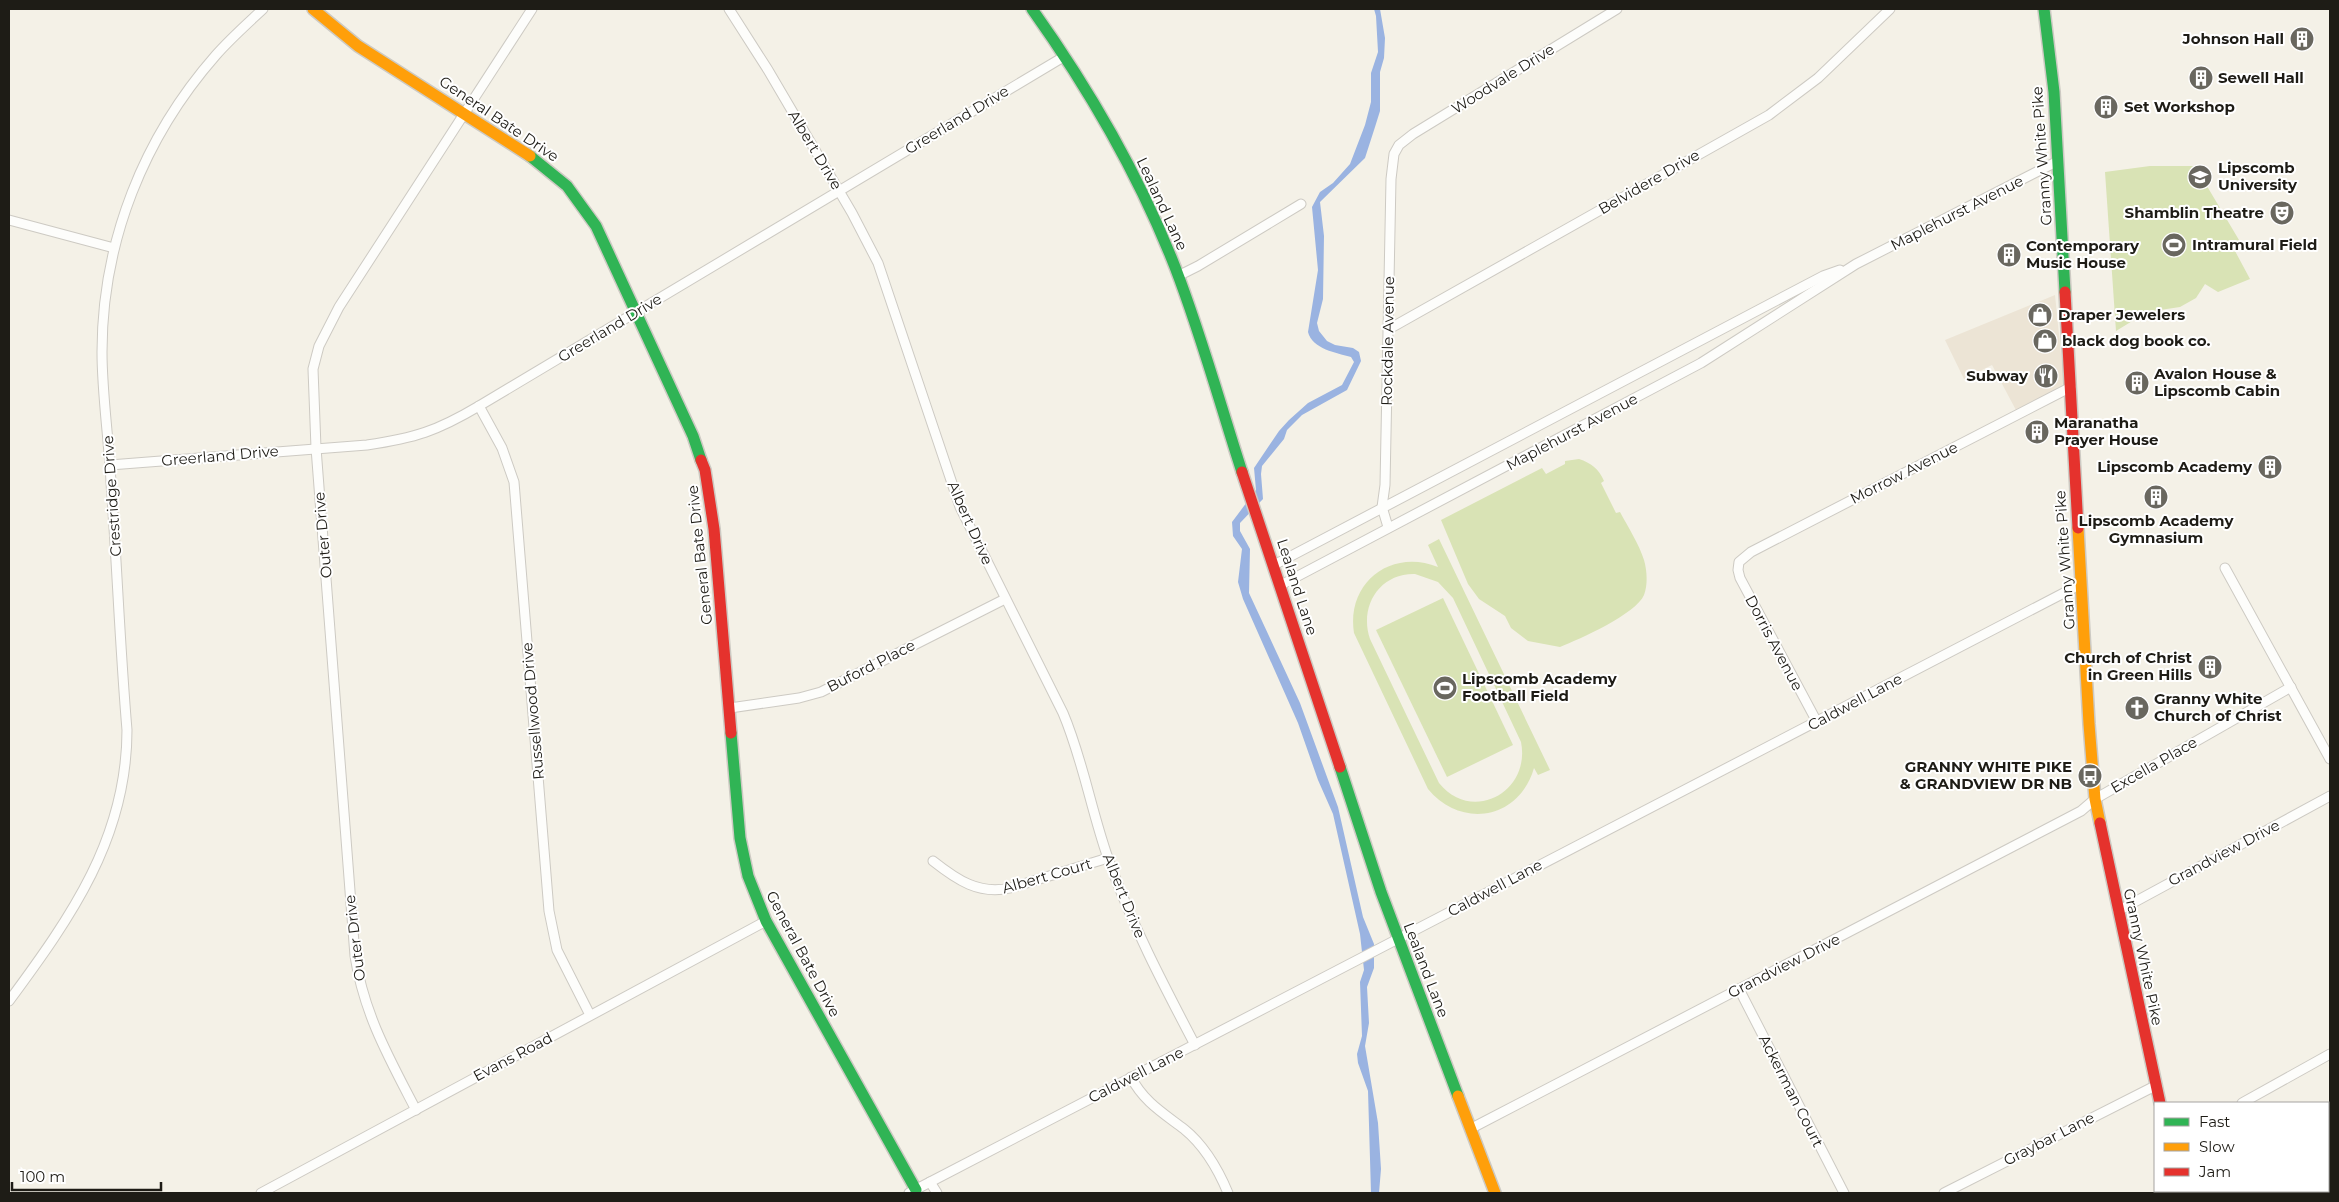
<svg xmlns="http://www.w3.org/2000/svg" width="2339" height="1202" viewBox="0 0 2339 1202" font-family="Montserrat,sans-serif">
  <style>
    .commercial { fill: #ece4d5 }
    .green { fill: #d9e3b5; fill-rule: evenodd }
    .water { fill: #9ab3e1 }
    .lines { fill: none; stroke-linecap: round; stroke-linejoin: round }
    .street-casing { stroke: #cdcac3; stroke-width: 11 }
    .fast-casing { stroke: #cdcac3; stroke-width: 14 }
    .slow-casing { stroke: #cdcac3; stroke-width: 14 }
    .jam-casing { stroke: #cdcac3; stroke-width: 14 }
    .street { stroke: #fdfdfb; stroke-width: 9 }
    .fast { stroke: #30b455; stroke-width: 11 }
    .slow { stroke: #ff9f0a; stroke-width: 11 }
    .jam { stroke: #e5322d; stroke-width: 11 }
    .labels { text-anchor: middle; stroke-width: 4; stroke-linejoin: round; paint-order: stroke }
    .poi-label { font-size: 15px; font-weight: bold; fill: #1e1c16; stroke: #fff; text-anchor: start }
    .street-label { font-size: 15px; fill: #1e1c16; stroke: #fff }
  </style>
  <rect width="100%" height="100%" fill="#f4f1e7"/>
  <polygon class="commercial" points="2055,295 2064,384 2017,412 1992,365 1964,379 1945,340"/>
  <g class="green">
    <polygon points="2150,166 2195,166 2239,240 2235,251 2250,279 2218,292 2205,284 2196,298 2180,307 2147,312 2116,331 2105,172"/>
    <path d="M1579,459C1591,463 1599,469 1604,481L1601,483L1616,513L1620,512C1628,527 1639,544 1644,560C1647,570 1648,585 1644,595C1636,614 1580,639 1560,647L1528,641L1511,628L1505,616L1479,599L1468,584L1441,520L1542,468L1546,474L1565,464V461Z"/>
    <path d="M1439,539L1550,770L1538,775L1534,768C1519,820 1461,829 1428,789L1354,633C1346,583 1391,548 1438,567L1428,545ZM1415,574L1438,582L1453,598L1521,742C1531,792 1472,824 1439,783L1370,639C1359,607 1379,573 1415,574Z"/>
    <polygon points="1443,598 1513,745 1447,777 1376,630"/>
  </g>
  <path class="water" d="M1374,9H1380L1385,38L1384,58L1380,72V111L1375,127L1365,158L1320,202L1324,236L1323,299L1317,323L1319,331L1327,341L1335,345L1353,348L1359,352L1361,361L1347,390L1302,415L1287,430L1284,439L1262,466L1261,474L1263,499L1240,523V531L1250,549L1249,593L1300,703L1338,807L1363,917L1374,944V968L1367,987L1369,1023L1365,1046L1378,1123L1381,1169L1379,1193H1371L1368,1091L1358,1063L1357,1054L1362,1036L1360,982L1364,970L1360,934L1333,814L1318,780L1298,723L1243,599L1238,582L1242,549L1233,536L1232,522L1256,490L1254,468L1279,431L1289,420L1308,403L1342,385L1354,362L1351,357C1337,353 1312,349 1308,332L1318,270L1312,207L1320,192L1333,183L1350,164L1365,125L1371,102V73L1378,52L1376,16Z"/>
  <g class="lines">
    <defs>
      <g id="street">
        <path d="M729,9L768,70L852,213L878,263L960,507L1063,713C1083,760 1091,810 1108,858C1131,923 1163,984 1195,1045"/>
        <polyline points="9,220 114,248"/>
        <polyline points="1178,276 1198,266 1301,204"/>
        <polyline points="1389,329 1769,115 1818,78 1890,9"/>
        <polyline points="479,406 502,448 514,482 549,911 557,950 590,1015"/>
        <path d="M110,465L367,445C415,438 437,431 479,406L1065,56"/>
        <polyline points="1388,527 1382,507 1385,485 1391,179 1394,154 1399,145 1413,134 1617,9"/>
        <polyline points="1274,565 1823,276 1840,270"/>
        <polyline points="2225,568 2330,759"/>
        <polyline points="1281,585 1701,363 1856,264 2058,161"/>
        <polyline points="730,708 799,698 821,692 1005,599"/>
        <polyline points="1817,722 1740,578 1738,570 1739,562 1751,552 2071,387"/>
        <path d="M933,861C957,880 979,895 1010,888L1108,858"/>
        <polyline points="2118,911 2330,796"/>
        <polyline points="1739,989 1844,1193"/>
        <path d="M9,1001C71,917 127,838 127,730C120,648 117,565 111,483C109,439 102,395 102,352C102,241 144,137 216,55C231,38 247,24 263,9"/>
        <path d="M1131,1077C1143,1101 1163,1113 1184,1129C1205,1146 1218,1169 1228,1193"/>
        <polyline points="2242,1103 2330,1054"/>
        <path d="M416,1110C389,1058 364,1014 355,956L316,448L313,369L319,346L339,307L532,9"/>
        <polyline points="1470,1129 2081,811 2095,799 2291,687"/>
        <polyline points="930,1182 937,1193"/>
        <polyline points="261,1193 766,921"/>
        <polyline points="909,1193 2081,584"/>
        <polyline points="1944,1193 2155,1086"/>
      </g>
      <g id="fast">
        <path d="M1032,9C1089,89 1139,175 1175,267C1201,334 1220,404 1242,472"/>
        <polyline points="2044,9 2054,92 2065,292"/>
        <polyline points="530,156 567,186 596,226 693,436 701,460"/>
        <polyline points="731,733 740,838 748,876 766,921 916,1190"/>
        <polyline points="1340,767 1381,892 1458,1096"/>
      </g>
      <g id="slow">
        <polyline points="313,9 358,46 530,156"/>
        <polyline points="2078,528 2089,724 2095,799 2100,823"/>
        <polyline points="1458,1096 1495,1193"/>
      </g>
      <g id="jam">
        <polyline points="2065,292 2078,528"/>
        <polyline points="701,460 705,470 714,529 731,733"/>
        <polyline points="1242,472 1340,767"/>
        <polyline points="2100,823 2160,1103"/>
        <polyline points="2190,1191 2191,1193"/>
      </g>
    </defs>
    <use href="#street" class="street-casing"/>
    <use href="#fast" class="fast-casing"/>
    <use href="#slow" class="slow-casing"/>
    <use href="#jam" class="jam-casing"/>
    <use href="#street" class="street"/>
    <use href="#fast" class="fast"/>
    <use href="#slow" class="slow"/>
    <use href="#jam" class="jam"/>
  </g>
  <defs>
    <symbol id="building-disc" viewBox="-11 -11 22 22"><circle r="9.5" fill="#69675f" stroke="#fff"/><path d="M-4-6H4V6H1V3H-1V6H-4ZM-2.5-4.3h1.7v1.8h-1.7ZM.8-4.3h1.7v1.8H.8ZM-2.5-1h1.7V.8h-1.7ZM.8-1h1.7V.8H.8Z" fill="#fff"/></symbol>
    <symbol id="university-disc" viewBox="-11 -11 22 22"><circle r="9.5" fill="#69675f" stroke="#fff"/><path d="M0-5L7-2L0 1L-7-2ZM-4 1L0 2.5L4 1V4Q0 6-4 4Z" fill="#fff"/></symbol>
    <symbol id="theatre-disc" viewBox="-11 -11 22 22"><circle r="9.5" fill="#69675f" stroke="#fff"/><path d="M-5-5.5Q0-4 5-5.5V0Q5 5 0 6Q-5 5-5 0ZM-3.3-2.5H-1v1.5H-3.3ZM1-2.5H3.3v1.5H1ZM-2.8 1Q0 5.5 2.8 1Z" fill="#fff"/></symbol>
    <symbol id="stadium-disc" viewBox="-11 -11 22 22"><circle r="9.5" fill="#69675f" stroke="#fff"/><path d="M0-5a6.5 5 0 1 0 0 10a6.5 5 0 1 0 0-10ZM-3.5-1.8h7v3.6h-7Z" fill="#fff"/></symbol>
    <symbol id="shop-disc" viewBox="-11 -11 22 22"><circle r="9.5" fill="#69675f" stroke="#fff"/><path d="M-5-2.5h2.3a2.7 3.5 0 0 1 5.4 0H5L5.5 6h-11ZM-1.5-2.5h3a1.5 2.3 0 0 0-3 0Z" fill="#fff"/></symbol>
    <symbol id="restaurant-disc" viewBox="-11 -11 22 22"><circle r="9.5" fill="#69675f" stroke="#fff"/><path d="M-5-6h1v4h1v-4h1v4h1v-4h1v5L-1.5 .5V6h-2V.5L-5-1ZM5-6V6H3V1.5H1.5Q1.5-4 5-6Z" fill="#fff"/></symbol>
    <symbol id="church-disc" viewBox="-11 -11 22 22"><circle r="9.5" fill="#69675f" stroke="#fff"/><path d="M-1.2-6h2.4v3.5h3.3v2.4h-3.3V6h-2.4V-.1h-3.3v-2.4h3.3Z" fill="#fff"/></symbol>
    <symbol id="bus-disc" viewBox="-11 -11 22 22"><circle r="9.5" fill="#69675f" stroke="#fff"/><path d="M-5-6H5V4H4V6H2V4H-2V6H-4V4H-5ZM-3.5-4V0h7V-4ZM-3.5 1.2v1.5H-2V1.2ZM2 1.2v1.5H3.5V1.2Z" fill="#fff"/></symbol>
  </defs>
  <g fill-rule="evenodd">
    <use href="#building-disc" x="2288" y="25" width="28" height="28"/>
    <use href="#building-disc" x="2187" y="64" width="28" height="28"/>
    <use href="#building-disc" x="2092" y="93" width="28" height="28"/>
    <use href="#university-disc" x="2186" y="163" width="28" height="28"/>
    <use href="#theatre-disc" x="2268" y="199" width="28" height="28"/>
    <use href="#stadium-disc" x="2160" y="231" width="28" height="28"/>
    <use href="#building-disc" x="1995" y="241" width="28" height="28"/>
    <use href="#shop-disc" x="2026" y="301" width="28" height="28"/>
    <use href="#shop-disc" x="2031" y="327" width="28" height="28"/>
    <use href="#restaurant-disc" x="2032" y="362" width="28" height="28"/>
    <use href="#building-disc" x="2123" y="369" width="28" height="28"/>
    <use href="#building-disc" x="2023" y="418" width="28" height="28"/>
    <use href="#building-disc" x="2256" y="453" width="28" height="28"/>
    <use href="#building-disc" x="2142" y="483" width="28" height="28"/>
    <use href="#building-disc" x="2196" y="653" width="28" height="28"/>
    <use href="#stadium-disc" x="1431" y="674" width="28" height="28"/>
    <use href="#church-disc" x="2123" y="694" width="28" height="28"/>
    <use href="#bus-disc" x="2076" y="762" width="28" height="28"/>
  </g>
  <g class="labels">
    <g class="poi-label">
      <text x="2284" y="44" text-anchor="end">Johnson Hall</text>
      <text x="2218" y="83">Sewell Hall</text>
      <text x="2124" y="112">Set Workshop</text>
      <text x="2218" y="173">Lipscomb<tspan x="2218" dy="17">University</tspan></text>
      <text x="2264" y="218" text-anchor="end">Shamblin Theatre</text>
      <text x="2192" y="250">Intramural Field</text>
      <text x="2026" y="251">Contemporary<tspan x="2026" dy="17">Music House</tspan></text>
      <text x="2058" y="320">Draper Jewelers</text>
      <text x="2062" y="346">black dog book co.</text>
      <text x="2154" y="379">Avalon House &amp;<tspan x="2154" dy="17">Lipscomb Cabin</tspan></text>
      <text x="2028" y="381" text-anchor="end">Subway</text>
      <text x="2054" y="428">Maranatha<tspan x="2054" dy="17">Prayer House</tspan></text>
      <text x="2252" y="472" text-anchor="end">Lipscomb Academy</text>
      <text x="2156" y="526" text-anchor="middle">Lipscomb Academy<tspan x="2156" dy="17">Gymnasium</tspan></text>
      <text x="2192" y="663" text-anchor="end">Church of Christ<tspan x="2192" dy="17">in Green Hills</tspan></text>
      <text x="1462" y="684">Lipscomb Academy<tspan x="1462" dy="17">Football Field</tspan></text>
      <text x="2154" y="704">Granny White<tspan x="2154" dy="17">Church of Christ</tspan></text>
      <text x="2072" y="772" text-anchor="end">GRANNY WHITE PIKE<tspan x="2072" dy="17">&amp; GRANDVIEW DR NB</tspan></text>
    </g>
    <g class="street-label">
      <text transform="translate(1503 79) rotate(-32)" y="5">Woodvale Drive</text>
      <text transform="translate(499 119) rotate(34)" y="5">General Bate Drive</text>
      <text transform="translate(957 120) rotate(-31)" y="5">Greerland Drive</text>
      <text transform="translate(815 150) rotate(59)" y="5">Albert Drive</text>
      <text transform="translate(2042 156) rotate(-94)" y="5">Granny White Pike</text>
      <text transform="translate(1649 182) rotate(-30)" y="5">Belvidere Drive</text>
      <text transform="translate(1162 204) rotate(65)" y="5">Lealand Lane</text>
      <text transform="translate(1957 213) rotate(-27)" y="5">Maplehurst Avenue</text>
      <text transform="translate(610 328) rotate(-31)" y="5">Greerland Drive</text>
      <text transform="translate(1388 341) rotate(-89)" y="5">Rockdale Avenue</text>
      <text transform="translate(1572 432) rotate(-28)" y="5">Maplehurst Avenue</text>
      <text transform="translate(220 456) rotate(-5)" y="5">Greerland Drive</text>
      <text transform="translate(1904 473) rotate(-27)" y="5">Morrow Avenue</text>
      <text transform="translate(112 496) rotate(-94)" y="5">Crestridge Drive</text>
      <text transform="translate(970 523) rotate(66)" y="5">Albert Drive</text>
      <text transform="translate(323 535) rotate(-95)" y="5">Outer Drive</text>
      <text transform="translate(700 555) rotate(-96)" y="5">General Bate Drive</text>
      <text transform="translate(2065 560) rotate(-94)" y="5">Granny White Pike</text>
      <text transform="translate(1297 587) rotate(72)" y="5">Lealand Lane</text>
      <text transform="translate(1774 643) rotate(62)" y="5">Dorris Avenue</text>
      <text transform="translate(871 666) rotate(-27)" y="5">Buford Place</text>
      <text transform="translate(1855 702) rotate(-28)" y="5">Caldwell Lane</text>
      <text transform="translate(533 711) rotate(-95)" y="5">Russellwood Drive</text>
      <text transform="translate(2154 765) rotate(-30)" y="5">Excella Place</text>
      <text transform="translate(2224 853) rotate(-28)" y="5">Grandview Drive</text>
      <text transform="translate(1047 876) rotate(-16)" y="5">Albert Court</text>
      <text transform="translate(1495 888) rotate(-28)" y="5">Caldwell Lane</text>
      <text transform="translate(1124 896) rotate(68)" y="5">Albert Drive</text>
      <text transform="translate(355 938) rotate(-97)" y="5">Outer Drive</text>
      <text transform="translate(803 954) rotate(62)" y="5">General Bate Drive</text>
      <text transform="translate(2143 957) rotate(78)" y="5">Granny White Pike</text>
      <text transform="translate(1784 966) rotate(-27)" y="5">Grandview Drive</text>
      <text transform="translate(1426 970) rotate(69)" y="5">Lealand Lane</text>
      <text transform="translate(513 1057) rotate(-28)" y="5">Evans Road</text>
      <text transform="translate(1136 1075) rotate(-27)" y="5">Caldwell Lane</text>
      <text transform="translate(1791 1091) rotate(63)" y="5">Ackerman Court</text>
      <text transform="translate(2049 1139) rotate(-27)" y="5">Graybar Lane</text>
    </g>
  </g>
  <rect width="2339" height="1202" fill="none" stroke="#1e1c16" stroke-width="20"/>
  <rect x="2154" y="1102" width="175" height="90" fill="#ffffff" stroke="#a5a4a2"/>
  <rect x="2164" y="1118" width="25" height="8" fill="#30b455" stroke="#a5a4a2"/>
  <text x="2199" y="1127" font-size="15" fill="#1e1c16">Fast</text>
  <rect x="2164" y="1143" width="25" height="8" fill="#ff9f0a" stroke="#a5a4a2"/>
  <text x="2199" y="1152" font-size="15" fill="#1e1c16">Slow</text>
  <rect x="2164" y="1168" width="25" height="8" fill="#e5322d" stroke="#a5a4a2"/>
  <text x="2199" y="1177" font-size="15" fill="#1e1c16">Jam</text>
  <path d="M12 1182v8h149v-8" fill="none" stroke="#1e1c16" stroke-width="2.5"/>
  <text x="20" y="1182" font-size="15" fill="#1e1c16" stroke="#ffffff" stroke-width="4" paint-order="stroke">100 m</text>
</svg>
